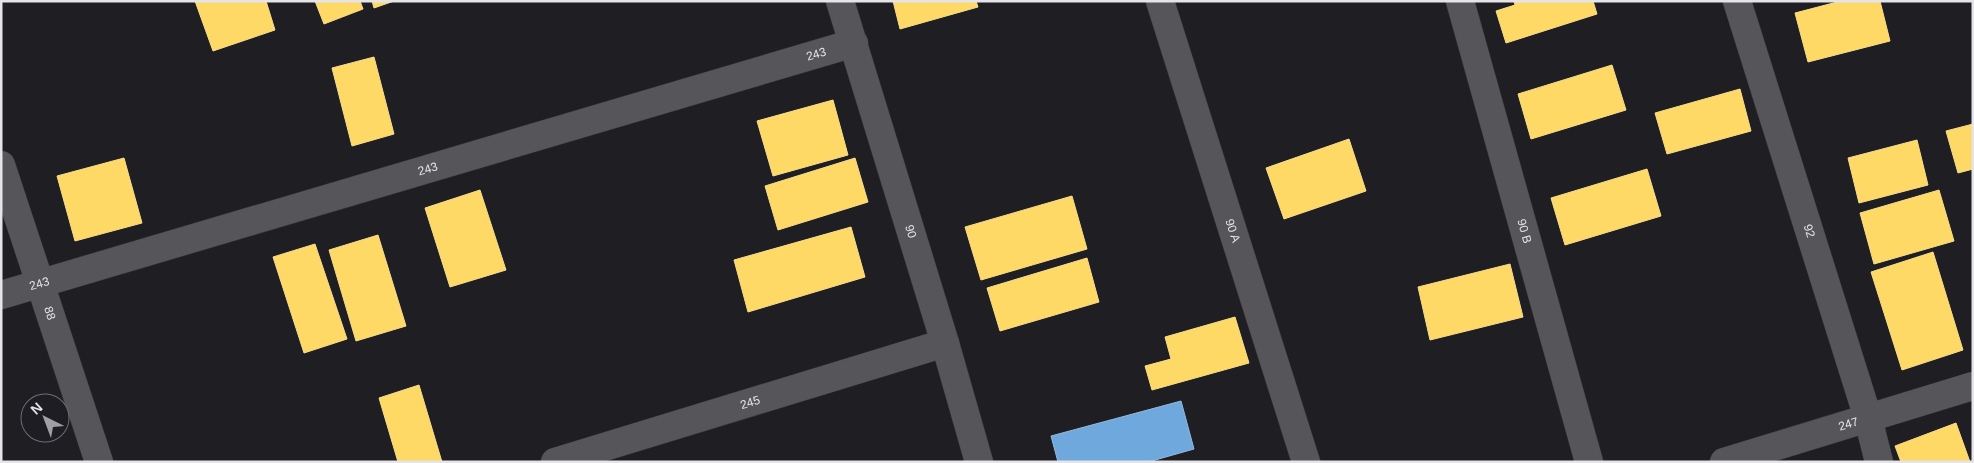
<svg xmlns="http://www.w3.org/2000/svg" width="1974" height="463" viewBox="0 0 1974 463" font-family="Arial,sans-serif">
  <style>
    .homes { fill: #ffd966; stroke: #f7dd8d }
    .schools { fill: #6fa8dc; stroke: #92bae0 }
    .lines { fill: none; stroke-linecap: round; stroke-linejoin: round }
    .minor-casing { stroke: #39383b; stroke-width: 29 }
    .minor { stroke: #565559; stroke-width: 28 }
    .labels { text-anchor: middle; stroke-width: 5; stroke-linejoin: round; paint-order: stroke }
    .street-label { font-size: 12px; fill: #e5e5e9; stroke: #1e1d23 }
  </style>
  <rect width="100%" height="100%" fill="#1f1e22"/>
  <g class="homes">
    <polygon points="195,1 266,1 275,30 213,51"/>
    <polygon points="315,1 360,1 363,9 324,24"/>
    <polygon points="372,1 394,1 374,8"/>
    <polygon points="893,1 976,1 978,7 900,29"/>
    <polygon points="1514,1 1593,1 1597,14 1506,43 1496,11 1515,5"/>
    <polygon points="1841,1 1880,1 1890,41 1808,62 1795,13"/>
    <polygon points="374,57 394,134 352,146 332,68"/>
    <polygon points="1612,65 1626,110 1531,139 1518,94"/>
    <polygon points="1740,89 1751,131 1667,154 1655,113"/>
    <polygon points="833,100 848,155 773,176 757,121"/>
    <polygon points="1973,124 1973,169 1958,173 1946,131"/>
    <polygon points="1349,139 1366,191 1284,219 1266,168"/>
    <polygon points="1917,140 1928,185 1859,203 1848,158"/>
    <polygon points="124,158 142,223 75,241 57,176"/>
    <polygon points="855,158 868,202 778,230 765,186"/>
    <polygon points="1647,169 1661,216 1565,245 1551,198"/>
    <polygon points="480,190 506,270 450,287 425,208"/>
    <polygon points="1939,190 1954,241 1874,264 1860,213"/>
    <polygon points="1072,196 1087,249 981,280 965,227"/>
    <polygon points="851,227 865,277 748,312 734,260"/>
    <polygon points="378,235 406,326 356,341 329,250"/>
    <polygon points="315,244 347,339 304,353 273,257"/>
    <polygon points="1933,252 1963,350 1902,370 1871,272"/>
    <polygon points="1087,258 1099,302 1000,331 987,288"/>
    <polygon points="1510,264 1523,317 1430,340 1418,287"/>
    <polygon points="1235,317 1249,363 1152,390 1145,366 1171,359 1165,337"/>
    <polygon points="419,385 442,462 398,462 379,398"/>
    <polygon points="1956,423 1970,462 1901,462 1895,446"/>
  </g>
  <polygon class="schools" points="1181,401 1194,449 1148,462 1058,462 1051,436"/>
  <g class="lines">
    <defs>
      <g id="minor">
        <path id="s1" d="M840,1L945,343L979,462"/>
        <path id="s2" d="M1160,1L1306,462"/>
        <path id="s3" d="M1460,1L1589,462"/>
        <path id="s4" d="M1737,1L1868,418L1879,462"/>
        <path id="s5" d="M1,165L99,462"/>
        <path id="s6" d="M1,295L854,43"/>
        <path id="s7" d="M555,462L945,343"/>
        <path id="s8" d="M1724,462L1973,386"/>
      </g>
    </defs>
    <use href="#minor" class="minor-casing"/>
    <use href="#minor" class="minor"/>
  </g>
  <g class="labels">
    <g class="street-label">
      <text dy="4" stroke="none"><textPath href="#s6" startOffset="850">243</textPath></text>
      <text dy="4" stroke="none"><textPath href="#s6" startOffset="445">243</textPath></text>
      <text dy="4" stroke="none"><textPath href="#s1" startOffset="241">90</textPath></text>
      <text dy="4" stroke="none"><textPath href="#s4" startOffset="241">92</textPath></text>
      <text dy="4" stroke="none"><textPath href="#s2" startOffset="241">90 A</textPath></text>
      <text dy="4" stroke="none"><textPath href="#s3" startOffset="239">90 B</textPath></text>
      <text dy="4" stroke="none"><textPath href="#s6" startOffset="40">243</textPath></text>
      <text dy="4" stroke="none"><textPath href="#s5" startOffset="156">88</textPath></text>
      <text dy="4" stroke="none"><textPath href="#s7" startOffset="204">245</textPath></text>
      <text dy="4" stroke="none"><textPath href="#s8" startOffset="130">247</textPath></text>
    </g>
  </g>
  <rect width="1974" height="463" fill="none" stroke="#e5e5e9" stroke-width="5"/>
  <g transform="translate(45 418) rotate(318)"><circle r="24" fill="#1e1d23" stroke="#6e6d72"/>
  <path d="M0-4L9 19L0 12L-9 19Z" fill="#a09fa3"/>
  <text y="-8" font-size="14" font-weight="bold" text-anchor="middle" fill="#e5e5e9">N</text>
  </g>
</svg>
